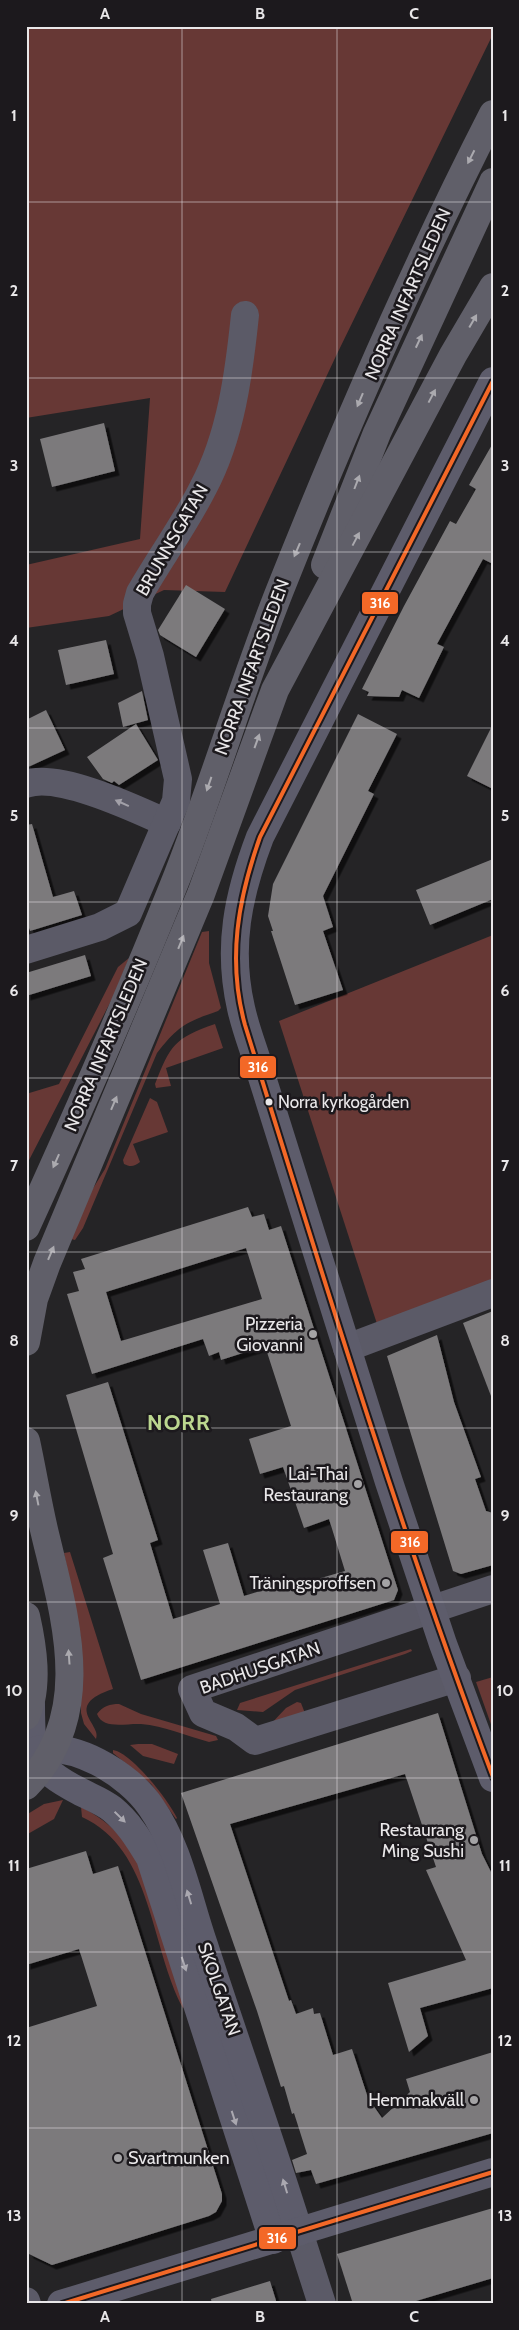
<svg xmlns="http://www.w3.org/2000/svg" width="519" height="2330" viewBox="0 0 519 2330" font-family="Cabin,sans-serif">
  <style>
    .green { fill: #673835 }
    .building { fill: #7c7a7c; fill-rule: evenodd; filter: url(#shadow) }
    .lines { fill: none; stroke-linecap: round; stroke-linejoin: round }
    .street { stroke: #5b5a67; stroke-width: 28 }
    .secondary { stroke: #5d5c6b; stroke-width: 28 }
    .highway { stroke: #605f69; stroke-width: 28 }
    .bus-1-casing { stroke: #1c191d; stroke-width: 8 }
    .bus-1 { stroke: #f36827; stroke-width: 4 }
    .oneway { fill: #abaaaf }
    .oneway2 { fill: #a2a0a8 }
    .oneway3 { fill: #aaa8b0 }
    .grid { fill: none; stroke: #e9e7e9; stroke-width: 1; stroke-opacity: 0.55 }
    .bus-dot { fill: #e9e7e9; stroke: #1c191d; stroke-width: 2 }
    .poi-dot { fill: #a4a3a5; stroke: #1c191d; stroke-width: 2 }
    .labels { text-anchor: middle; stroke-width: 5; stroke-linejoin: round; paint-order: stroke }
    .bus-label { font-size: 17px; fill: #e9e7e9; stroke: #1c191d; text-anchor: start }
    .street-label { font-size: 18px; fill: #e9e7e9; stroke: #1c191d }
    .poi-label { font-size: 18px; fill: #e9e7e9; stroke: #1c191d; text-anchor: end }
    .district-label { font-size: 22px; font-weight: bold; letter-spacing: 1px; fill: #bbd78f; stroke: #1c191d }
    .line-badge { stroke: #1c191d; stroke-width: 2 }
    .badge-label { font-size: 14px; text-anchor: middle; font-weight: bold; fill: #fff }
    .neatline { fill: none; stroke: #e9e7e9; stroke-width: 2 }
    .grid-label { font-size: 16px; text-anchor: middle; font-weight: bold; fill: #e9e7e9 }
  </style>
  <defs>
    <filter id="shadow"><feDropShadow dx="4.5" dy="4.5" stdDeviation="0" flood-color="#0009"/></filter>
  </defs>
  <rect width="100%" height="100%" fill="#252426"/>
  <g class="green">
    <polygon points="26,26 493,26 493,34 336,356 225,592 164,590 109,616 26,628 26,565 140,539 150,398 26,418"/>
    <path d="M209,931V963L221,1008L218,1011C186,1022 178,1026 157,1053L83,1228L75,1240L71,1239L92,1190L105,1169L202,932Z"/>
    <polygon points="493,935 493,1284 378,1327 279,1021"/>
    <polygon points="129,958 114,995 26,1166 26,1094 59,1084 118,967"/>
    <path d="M215,1024L223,1048L166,1068L171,1086L156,1088L155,1084C170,1046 174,1038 215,1024Z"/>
    <path d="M150,1098L157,1102L168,1132L133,1144L140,1162C134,1167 130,1167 124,1164L123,1160Z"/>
    <path d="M70,1552L113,1689C61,1706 103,1725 96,1739L84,1724L81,1713V1639L64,1553Z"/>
    <polygon points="411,1649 412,1651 405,1654 295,1690 263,1712 237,1710 240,1703"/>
    <polygon points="493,1677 493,1730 476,1682"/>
    <polygon points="297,1702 301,1703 306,1716 269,1726 286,1708"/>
    <path d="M119,1704L141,1714L216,1736L218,1740L209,1742C187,1736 164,1726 141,1724C126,1723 103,1730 97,1714C103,1706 110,1704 119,1704Z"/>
    <polygon points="138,1744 152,1744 178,1754 174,1764 143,1756 130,1745"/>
    <path d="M113,1750C132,1753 169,1801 177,1818L176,1819L151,1784L113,1753Z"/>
    <polygon points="63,1800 54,1819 26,1835 26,1815 44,1804"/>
    <path d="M81,1807C107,1820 123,1836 138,1861L185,2007L183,2008C150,1947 153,1849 82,1817Z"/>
  </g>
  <g class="building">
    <polygon points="104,423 115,471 52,487 40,439"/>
    <polygon points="493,443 493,564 483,559 437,644 444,647 419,698 402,690 399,697 367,696 369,692 362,689 404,606 450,521 456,524 476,489 469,485"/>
    <polygon points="186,585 225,609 196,657 160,635 158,630"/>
    <polygon points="106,640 114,674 66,685 58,650"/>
    <polygon points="142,691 148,720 123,727 118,703"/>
    <polygon points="46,710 65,750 26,768 26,720"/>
    <polygon points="358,714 397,734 368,791 374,794 323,896 333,927 323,931 343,990 295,1005 271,931 273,931 268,916 273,884"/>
    <polygon points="136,724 158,760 119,785 114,781 112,783 103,779 87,757"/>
    <polygon points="493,724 493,789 467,776"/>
    <polygon points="32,824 53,897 74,891 82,915 30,931 26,919 26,825"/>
    <polygon points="493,859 493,899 430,925 416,890"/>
    <polygon points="85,955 91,976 26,996 26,973"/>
    <path d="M248,1207L252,1217L264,1214L269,1230L281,1226L398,1590L394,1600L141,1680L103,1558L113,1554L66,1395L108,1382L158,1540L150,1543L173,1619L220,1604L203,1550L228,1543L244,1596L296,1580L297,1585L345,1571L329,1519L304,1528L283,1467L260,1474L249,1439L291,1426L265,1346L221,1360L219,1352L209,1356L203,1339L92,1374L67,1294L79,1291L73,1272L85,1269L81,1259ZM246,1248L262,1299L121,1341L106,1292Z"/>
    <polygon points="493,1311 493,1395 491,1396 463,1323"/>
    <polygon points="437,1335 454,1402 481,1477 475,1479 486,1511 493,1513 493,1565 461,1574 453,1571 387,1356"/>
    <polygon points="438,1713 482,1854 493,1876 493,1988 420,2008 428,2036 409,2052 388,1983 466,1960 426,1870 436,1867 405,1774 230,1824 289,2001 291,2000 296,2014 313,2008 314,2014 320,2013 333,2055 352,2049 368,2098 382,2118 410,2092 406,2079 493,2052 493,2133 316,2184 311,2170 296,2173 292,2160 307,2154 294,2113 292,2114 284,2086 281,2087 257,2011 181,1793"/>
    <polygon points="86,1851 93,1874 118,1866 222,2194 222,2201 216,2212 209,2216 52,2265 29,2254 26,2245 26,2028 97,2006 79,1949 26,1965 26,1869"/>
    <polygon points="493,2208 493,2278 406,2304 353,2304 337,2254"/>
    <polygon points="270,2281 277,2304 212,2304 211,2299"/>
  </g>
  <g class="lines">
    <g class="street">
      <path d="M26,784C58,772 136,809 167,823"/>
      <path d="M26,950L100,927L128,913L176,801L178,779L150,656L137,613V604L140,593C160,558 185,524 203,488C231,436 239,373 245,315"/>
      <polyline points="347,1348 493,1293"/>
      <polyline points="457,1678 255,1741 236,1727 203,1713 192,1689 493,1589"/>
      <polyline points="299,2232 322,2304"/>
      <polyline points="26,2301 27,2304"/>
    </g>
    <g class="secondary">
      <path d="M493,381L260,837C238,895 227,947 241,1008C246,1031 255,1052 261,1074L389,1482L443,1644L493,1778"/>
      <path d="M31,1704C31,1754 33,1767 79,1791C90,1797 102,1801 112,1809C129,1823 139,1840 150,1858L273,2240"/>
      <path d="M30,1752C71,1738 129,1774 151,1807C179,1847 188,1899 204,1945C235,2041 269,2136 299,2232"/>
      <polyline points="61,2304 493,2172"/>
    </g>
    <g class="highway">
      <polyline points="325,565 377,433 493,182"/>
      <path d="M26,1227C77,1115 127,1002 173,887C212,790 241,688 280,590C344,429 414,268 493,114"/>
      <polyline points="26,1342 34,1299 47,1263 201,894 275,690 453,355 493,287"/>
      <path d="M26,1441C33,1473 38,1506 46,1538C66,1621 95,1716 26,1786"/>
      <path d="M26,1616C33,1647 39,1686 26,1716"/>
    </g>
    <defs>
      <g id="bus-1">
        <path d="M493,381L260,837C238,899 227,960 245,1025C323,1277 400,1530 493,1777"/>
        <polyline points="62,2304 493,2172"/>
      </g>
    </defs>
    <use href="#bus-1" class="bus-1-casing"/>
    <use href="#bus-1" class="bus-1"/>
  </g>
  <defs><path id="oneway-solid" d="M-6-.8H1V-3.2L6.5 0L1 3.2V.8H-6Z" transform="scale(1.25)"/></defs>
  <g class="oneway">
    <use href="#oneway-solid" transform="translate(471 157) rotate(117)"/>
    <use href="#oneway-solid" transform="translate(473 321) rotate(-60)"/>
    <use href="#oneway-solid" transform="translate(419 341) rotate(-65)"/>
    <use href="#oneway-solid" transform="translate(432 396) rotate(-62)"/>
    <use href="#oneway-solid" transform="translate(360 400) rotate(113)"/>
    <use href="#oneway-solid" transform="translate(357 482) rotate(-69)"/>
    <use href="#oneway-solid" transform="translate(356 539) rotate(-62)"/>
    <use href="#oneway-solid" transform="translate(297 550) rotate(113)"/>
    <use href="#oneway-solid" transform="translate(257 741) rotate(-70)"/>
    <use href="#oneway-solid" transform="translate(209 784) rotate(109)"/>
    <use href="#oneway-solid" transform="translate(181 942) rotate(-68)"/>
    <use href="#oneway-solid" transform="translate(114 1103) rotate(-67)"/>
    <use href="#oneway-solid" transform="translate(56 1161) rotate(114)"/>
    <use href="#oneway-solid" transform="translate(51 1253) rotate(-67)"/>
    <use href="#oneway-solid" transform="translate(37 1498) rotate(-101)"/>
    <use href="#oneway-solid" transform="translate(69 1657) rotate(-94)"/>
  </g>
  <use class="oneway2" href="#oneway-solid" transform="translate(122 803) rotate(-156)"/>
  <g class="oneway3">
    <use href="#oneway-solid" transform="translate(120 1817) rotate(44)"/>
    <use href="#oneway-solid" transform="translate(189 1897) rotate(-107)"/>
    <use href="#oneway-solid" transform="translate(184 1964) rotate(72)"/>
    <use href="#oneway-solid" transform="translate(234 2118) rotate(72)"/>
    <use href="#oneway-solid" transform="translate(285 2186) rotate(-107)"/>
  </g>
  <path class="grid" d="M182,26V2304M337,26V2304M26,202H493M26,378H493M26,552H493M26,728H493M26,902H493M26,1078H493M26,1252H493M26,1428H493M26,1602H493M26,1778H493M26,1952H493M26,2128H493"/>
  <circle class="bus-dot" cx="269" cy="1102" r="4.5"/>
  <g class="poi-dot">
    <circle cx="313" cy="1334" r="5"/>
    <circle cx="358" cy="1484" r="5"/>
    <circle cx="386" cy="1583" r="5"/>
    <circle cx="474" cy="1840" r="5"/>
    <circle cx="474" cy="2100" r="5"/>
    <circle cx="118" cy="2158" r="5"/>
  </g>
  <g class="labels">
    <g class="bus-label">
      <text x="278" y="1108">Norra kyrkogården</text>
    </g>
    <g class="street-label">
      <text transform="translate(408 294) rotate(-66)" y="6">NORRA INFARTSLEDEN</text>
      <text transform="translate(172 540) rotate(-60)" y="6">BRUNNSGATAN</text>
      <text transform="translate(252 667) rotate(-70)" y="6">NORRA INFARTSLEDEN</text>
      <text transform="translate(106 1045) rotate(-67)" y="6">NORRA INFARTSLEDEN</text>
      <text transform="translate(260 1668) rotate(-19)" y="6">BADHUSGATAN</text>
      <text transform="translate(219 1989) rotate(71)" y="6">SKOLGATAN</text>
    </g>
    <g class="poi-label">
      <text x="303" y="1330">Pizzeria<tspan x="303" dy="21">Giovanni</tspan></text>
      <text x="348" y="1480">Lai-Thai<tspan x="348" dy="21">Restaurang</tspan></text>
      <text x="376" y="1589">Träningsproffsen</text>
      <text x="464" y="1836">Restaurang<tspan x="464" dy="21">Ming Sushi</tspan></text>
      <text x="464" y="2106">Hemmakväll</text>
      <text x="128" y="2164" text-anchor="start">Svartmunken</text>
    </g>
    <g class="district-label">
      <text x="179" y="1430">NORR</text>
    </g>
  </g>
  <g class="line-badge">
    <rect x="361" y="591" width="38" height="24" rx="5" fill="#f36827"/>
    <rect x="239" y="1055" width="38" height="24" rx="5" fill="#f36827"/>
    <rect x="390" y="1530" width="39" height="24" rx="5" fill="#f36827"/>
    <rect x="258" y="2226" width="39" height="24" rx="5" fill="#f36827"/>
  </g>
  <g class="badge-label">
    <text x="380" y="608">316</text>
    <text x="258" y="1072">316</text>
    <text x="410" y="1547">316</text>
    <text x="277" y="2243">316</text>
  </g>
  <rect width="519" height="2330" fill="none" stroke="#1c191d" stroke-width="55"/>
  <rect x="28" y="28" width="464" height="2274" class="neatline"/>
  <g class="grid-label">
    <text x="105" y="19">A</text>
    <text x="260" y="19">B</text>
    <text x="414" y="19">C</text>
    <text x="14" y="121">1</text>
    <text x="505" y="121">1</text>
    <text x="14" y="296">2</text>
    <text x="505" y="296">2</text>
    <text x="14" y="471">3</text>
    <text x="505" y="471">3</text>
    <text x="14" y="646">4</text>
    <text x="505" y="646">4</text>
    <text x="14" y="821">5</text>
    <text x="505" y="821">5</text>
    <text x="14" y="996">6</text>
    <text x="505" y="996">6</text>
    <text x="14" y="1171">7</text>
    <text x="505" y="1171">7</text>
    <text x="14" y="1346">8</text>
    <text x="505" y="1346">8</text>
    <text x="14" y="1521">9</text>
    <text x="505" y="1521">9</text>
    <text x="14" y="1696">10</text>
    <text x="505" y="1696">10</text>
    <text x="14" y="1871">11</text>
    <text x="505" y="1871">11</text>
    <text x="14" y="2046">12</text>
    <text x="505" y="2046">12</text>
    <text x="14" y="2221">13</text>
    <text x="505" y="2221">13</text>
    <text x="105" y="2322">A</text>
    <text x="260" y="2322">B</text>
    <text x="414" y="2322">C</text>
  </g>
</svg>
